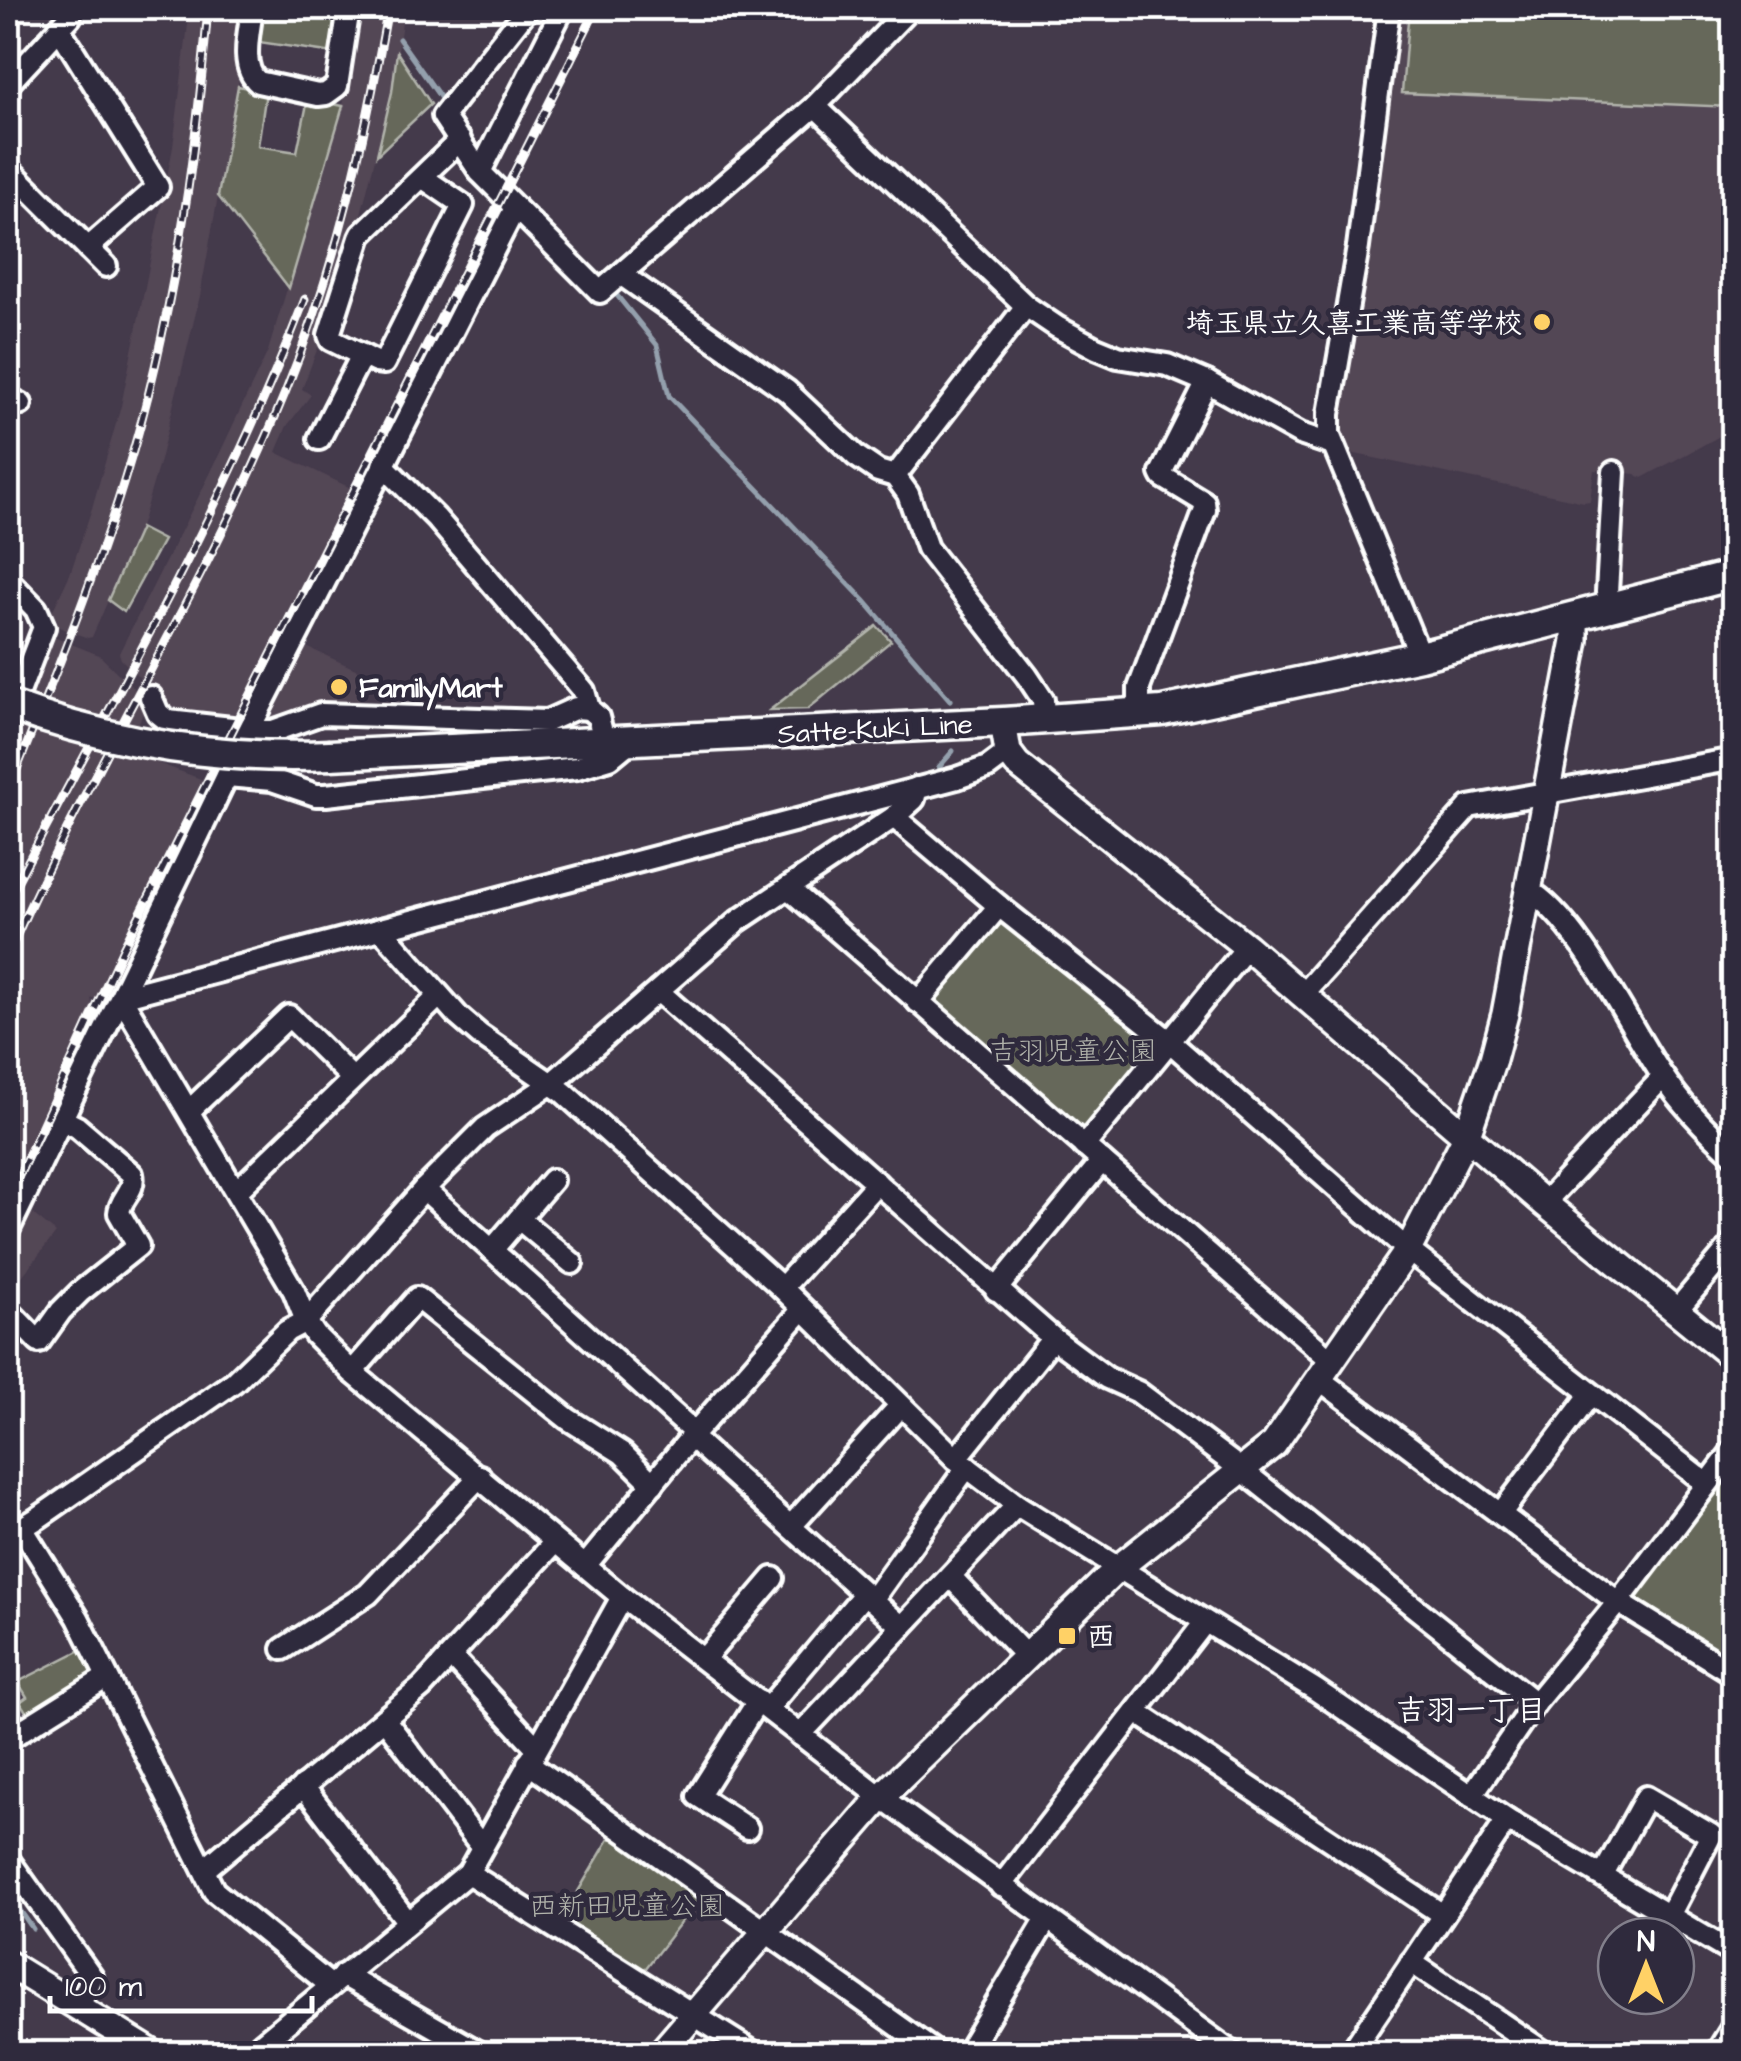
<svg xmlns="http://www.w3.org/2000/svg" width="1741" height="2061" viewBox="0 0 1741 2061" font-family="'Architects Daughter','Klee One',sans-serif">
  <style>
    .built { fill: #534655 }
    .green { fill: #66685a; stroke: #b2b4ac; stroke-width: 2.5 }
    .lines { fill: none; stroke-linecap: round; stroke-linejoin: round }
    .stream { stroke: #94a0ad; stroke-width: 5 }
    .minor-casing { stroke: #fff; stroke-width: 28 }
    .tertiary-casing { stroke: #fff; stroke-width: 32 }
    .secondary-casing { stroke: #fff; stroke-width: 35 }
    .minor { stroke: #2f2a3d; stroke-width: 20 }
    .tertiary { stroke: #2f2a3d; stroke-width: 25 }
    .secondary { stroke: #2f2a3d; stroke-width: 28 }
    .rail-casing { stroke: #fff; stroke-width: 9 }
    .rail { stroke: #2f2a3d; stroke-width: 5; stroke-dasharray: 15; stroke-linecap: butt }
    .secondary-bridge-casing { stroke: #fff; stroke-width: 35; stroke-linecap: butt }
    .secondary-bridge { stroke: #2f2a3d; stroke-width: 28 }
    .poi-dot { fill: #ffd166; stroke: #2f2a3d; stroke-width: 4 }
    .labels { text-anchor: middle; stroke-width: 9; stroke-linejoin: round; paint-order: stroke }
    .poi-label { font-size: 28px; font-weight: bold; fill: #fff; stroke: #2f2a3d; text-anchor: start }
    .street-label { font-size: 28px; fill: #fff; stroke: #2f2a3d }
    .park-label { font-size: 28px; fill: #b2b4ac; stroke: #2f2a3d }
    .neighbourhood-label { font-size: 30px; font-weight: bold; fill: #fff; stroke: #2f2a3d }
  </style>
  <rect width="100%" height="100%" fill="#443a4b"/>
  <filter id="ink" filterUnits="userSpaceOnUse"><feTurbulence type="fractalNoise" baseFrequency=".01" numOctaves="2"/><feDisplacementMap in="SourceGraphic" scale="20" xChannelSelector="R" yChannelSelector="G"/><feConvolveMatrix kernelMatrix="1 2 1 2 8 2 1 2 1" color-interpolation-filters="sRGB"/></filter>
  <g filter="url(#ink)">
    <g class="built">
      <polygon points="190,8 245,8 238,86 200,296 160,460 140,528 92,637 88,638 56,626 58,621 52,612 70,574 92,508 121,406 173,147"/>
      <polygon points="360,8 404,8 392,92 345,277 302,389 311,395 287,426 276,452 359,492 243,722 175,716 167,707 163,691 157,686 153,691 121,659 119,653 209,476 268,351 343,106"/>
      <polygon points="1397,8 1733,8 1733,429 1642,478 1635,474 1594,470 1590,501 1584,502 1341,451 1334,419"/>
      <polygon points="51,636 99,655 148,702 126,751 214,784 113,993 91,999 95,1013 104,1011 8,1220 8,746"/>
      <polygon points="302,645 369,675 356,709 263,723"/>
      <polygon points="28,1210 56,1233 16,1284 8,1277 8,1251"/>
    </g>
    <g class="green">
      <polygon points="263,8 341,8 334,53 259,42"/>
      <polygon points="1409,8 1733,8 1733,107 1402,93"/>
      <polygon points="397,52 431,104 377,155 392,92"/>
      <polygon points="238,86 266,92 258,146 297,152 308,99 343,106 289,288 218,196"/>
      <polygon points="140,528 163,540 124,612 108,600"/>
      <polygon points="877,626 891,641 808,709 770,710"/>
      <polygon points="1000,922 1155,1043 1082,1133 931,1002"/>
      <polygon points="1733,1471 1733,1660 1633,1596"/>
      <polygon points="87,1647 102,1675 31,1720 20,1702 27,1697 18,1682"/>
      <polygon points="618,1838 697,1892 697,1901 646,1968 639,1970 564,1924 564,1915 609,1839"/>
    </g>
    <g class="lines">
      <g class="stream">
        <polyline points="399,39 445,104"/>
        <polyline points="615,293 657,345 669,396 864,600 950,700"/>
        <polyline points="939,767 953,751"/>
        <polyline points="8,1893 33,1929"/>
      </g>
      <defs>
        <g id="minor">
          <path d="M252,8C250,30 239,66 258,82L318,95L326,94L337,86L349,8"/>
          <polyline points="528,8 443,116 480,172 600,292 815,106 910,8"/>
          <polyline points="1389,8 1358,247 1329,414 1329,434 1420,656"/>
          <polyline points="59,28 158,187 88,248"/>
          <polyline points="8,84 70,17 68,8"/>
          <polyline points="815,106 1026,306 1057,327 1096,348 1118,357 1167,365 1207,382 1300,434 1333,445"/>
          <polyline points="8,168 106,266"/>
          <polyline points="480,172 563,8"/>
          <polyline points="422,177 463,205 384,363 376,362 331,340 329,335 360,238 362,234 460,140"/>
          <polyline points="622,275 787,391 856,456 878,471 895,476 1026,306"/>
          <polyline points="8,398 21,404"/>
          <polyline points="319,439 362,355"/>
          <polyline points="383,465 436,518 584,691 589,709 598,717 604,740"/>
          <polyline points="895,476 908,494 927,548 1027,676 1043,700 1044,719"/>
          <polyline points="8,580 36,609 44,627 8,721"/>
          <polyline points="1611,607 1607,592 1614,472"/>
          <polyline points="151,697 158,713 168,721 259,731 273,731 321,714 547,721 576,708 589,709"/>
          <polyline points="1139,713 1139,688 1205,510 1204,502 1163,477 1161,473 1207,382"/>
          <polyline points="227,776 272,780 316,795 326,795 577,768 610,758 633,739"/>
          <polyline points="894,817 999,906 1169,1041 1408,1250 1706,1483"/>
          <polyline points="788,888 1331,1360"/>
          <path d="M1528,890C1577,917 1629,1026 1662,1075C1682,1105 1707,1131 1734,1155"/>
          <polyline points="381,929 458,1016 480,1035 563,1092 782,1288 956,1459 1017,1505 1316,1690 1507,1820 1734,1954"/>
          <polyline points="658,991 1053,1338 1107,1378 1138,1392 1243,1471 1535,1703"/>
          <polyline points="1303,994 1469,807 1734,759"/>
          <polyline points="121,997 294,1291 306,1321 315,1335 352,1372 622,1597 881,1797 1234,2054"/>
          <polyline points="121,997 957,778 988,767 1008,752"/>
          <polyline points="918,1002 999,906"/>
          <polyline points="190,1110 289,1016 352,1078"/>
          <polyline points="1084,1146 1247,947"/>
          <polyline points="424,1189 695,1433"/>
          <polyline points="237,1191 439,996"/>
          <polyline points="1544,1203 1663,1077"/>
          <polyline points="519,1219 572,1263"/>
          <polyline points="8,1231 249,730 515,208"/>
          <polyline points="492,1250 552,1180"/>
          <polyline points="782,1288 877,1183"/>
          <polyline points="996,1290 1102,1161"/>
          <path d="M8,1310L39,1342L61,1311L80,1292L138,1246L119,1213C120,1198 136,1191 132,1174L77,1127L63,1120"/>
          <polyline points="1676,1311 1734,1242"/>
          <polyline points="352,1372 417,1298 568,1419 622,1453 653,1484"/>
          <polyline points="1319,1379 1618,1602 1734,1674"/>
          <polyline points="691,1437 902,1627"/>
          <polyline points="956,1459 1053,1338"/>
          <polyline points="1501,1513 1590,1395"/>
          <polyline points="791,1526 899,1407"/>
          <polyline points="22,1528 78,1618 214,1891 330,1985"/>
          <polyline points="8,1530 22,1528 38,1518 234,1382 287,1331 306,1321 424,1189 485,1128 552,1083 738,921 894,817 914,799 917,788"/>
          <polyline points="585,1566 691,1437 803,1309"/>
          <polyline points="951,1577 1026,1656"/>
          <polyline points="872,1600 967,1467"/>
          <polyline points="283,1649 368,1594 480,1476"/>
          <polyline points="451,1656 537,1748"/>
          <polyline points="704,1659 773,1578"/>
          <polyline points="768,1708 865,1593"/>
          <polyline points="1136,1712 1443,1915"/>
          <polyline points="385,1720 482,1847"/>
          <polyline points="800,1735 1017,1505"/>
          <polyline points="8,1739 107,1677"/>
          <polyline points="528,1763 938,2054"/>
          <polyline points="303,1786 408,1922"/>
          <polyline points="1471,1796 1535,1703 1618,1602 1734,1449"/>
          <polyline points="747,1828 698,1796 758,1701"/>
          <polyline points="8,1859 92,1977 79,2007"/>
          <polyline points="204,1870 422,1687 555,1542"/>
          <polyline points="468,1873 756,2054"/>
          <polyline points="1603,1875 1646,1797 1711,1835 1670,1914"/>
          <polyline points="1001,1886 1205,1622"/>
          <polyline points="1411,1962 1547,2054"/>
          <polyline points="343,1975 482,2054"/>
          <polyline points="249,2054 468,1873 622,1597"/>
          <polyline points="966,2054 1047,1919"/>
          <polyline points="1350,2054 1507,1820"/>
          <polyline points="1716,2054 1734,2025"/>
        </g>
        <g id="tertiary">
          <polyline points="1003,722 1008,752 1017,764 1247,947 1544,1203 1734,1358"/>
          <polyline points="8,1964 154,2054"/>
          <polyline points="660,2054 881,1797 1117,1569 1274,1444 1408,1250 1467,1135 1493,1059 1505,1014 1575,640 1575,616"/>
        </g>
        <polyline id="secondary" points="330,755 1003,722 1162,711 1420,656 1734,575"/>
      </defs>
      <use href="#minor" class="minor-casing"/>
      <use href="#tertiary" class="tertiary-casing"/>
      <use href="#secondary" class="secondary-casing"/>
      <use href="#minor" class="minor"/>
      <use href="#tertiary" class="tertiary"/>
      <use href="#secondary" class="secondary"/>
      <defs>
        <g id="rail">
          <path d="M8,791C50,688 92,585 125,478C172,326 195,166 208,8"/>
          <path d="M8,899C112,702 224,508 305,299"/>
          <path d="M8,955C91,764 206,587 285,393C337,265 364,143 388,8"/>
          <polyline points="8,1200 123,948 597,8"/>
        </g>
      </defs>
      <use href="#rail" class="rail-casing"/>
      <use href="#rail" class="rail"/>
      <defs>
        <path id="secondary-bridge" d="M8,705C111,743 220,760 330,755"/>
      </defs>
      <use href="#secondary-bridge" class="secondary-bridge-casing"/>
      <use href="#secondary-bridge" class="secondary-bridge"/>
    </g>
  </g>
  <g class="poi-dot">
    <circle cx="1542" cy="322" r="10"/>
    <circle cx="339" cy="687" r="10"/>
    <rect x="1057" y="1626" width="20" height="20" rx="5"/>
  </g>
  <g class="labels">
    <g class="poi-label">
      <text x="1522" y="332" text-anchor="end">埼玉県立久喜工業高等学校</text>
      <text x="359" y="697">FamilyMart</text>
      <text x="1087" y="1646">西</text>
    </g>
    <g class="street-label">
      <text transform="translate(875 728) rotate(-3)" y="10">Satte-Kuki Line</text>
    </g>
    <g class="park-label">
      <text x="1073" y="1060">吉羽児童公園</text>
      <text x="627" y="1915">西新田児童公園</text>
    </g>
    <g class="neighbourhood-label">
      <text x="1471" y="1720">吉羽一丁目</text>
    </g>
  </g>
  <rect width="1741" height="2061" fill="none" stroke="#2f2a3d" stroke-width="40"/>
  <rect x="20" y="20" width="1701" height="2021" fill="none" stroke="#fff" stroke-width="4" filter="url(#ink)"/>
  <g transform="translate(1646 1966)"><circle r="48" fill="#2f2a3d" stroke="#827f8b" stroke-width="2.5"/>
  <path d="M0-8L18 38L0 25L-18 38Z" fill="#ffd166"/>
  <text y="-15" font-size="28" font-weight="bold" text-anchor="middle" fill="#ffffff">N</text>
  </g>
  <path d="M50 1996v15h262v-15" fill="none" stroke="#ffffff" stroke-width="5"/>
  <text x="65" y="1996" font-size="30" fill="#ffffff" stroke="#2f2a3d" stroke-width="8" paint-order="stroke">100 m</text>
</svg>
